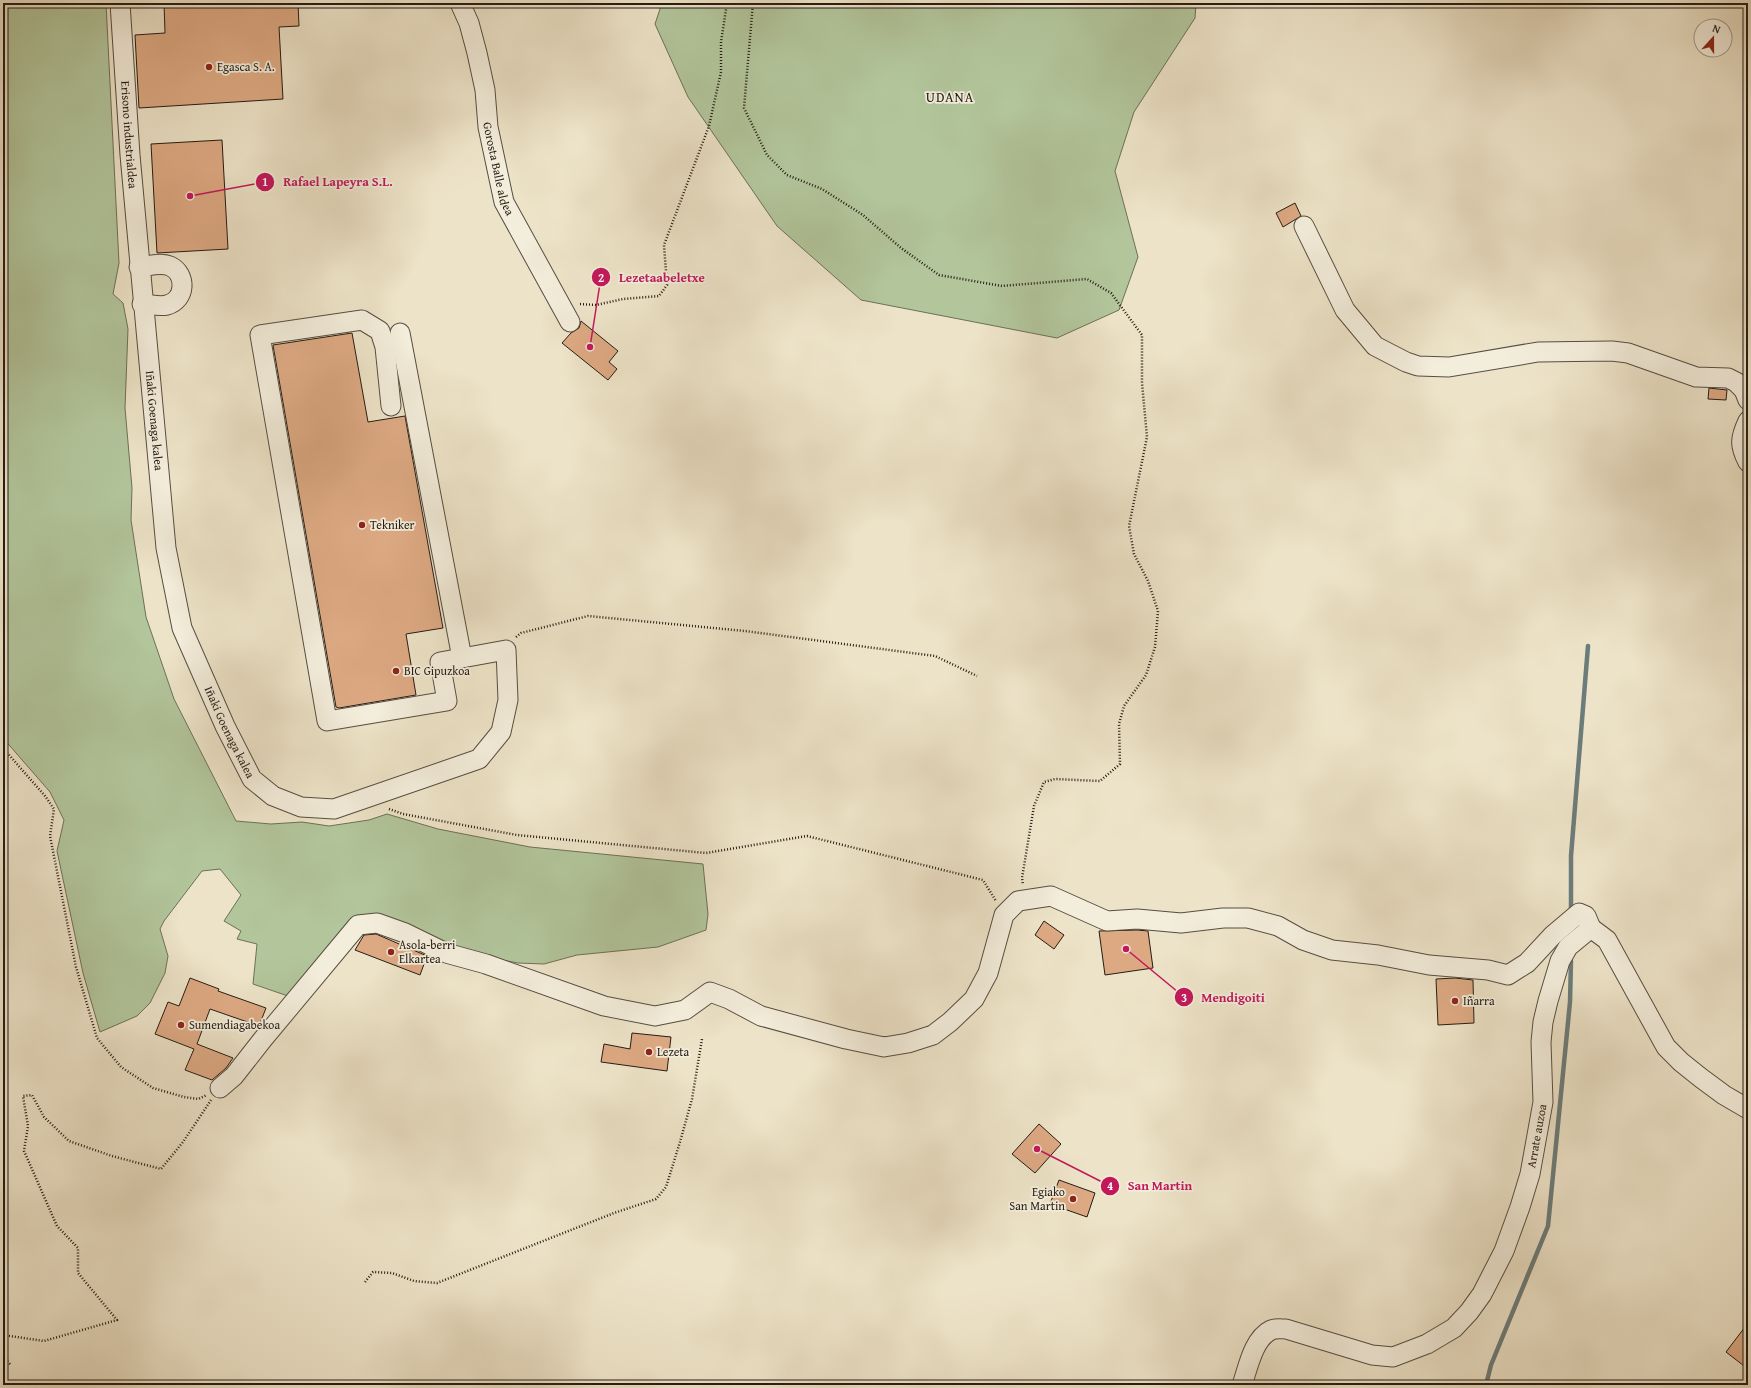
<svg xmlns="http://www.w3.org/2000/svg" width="1751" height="1388" viewBox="0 0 1751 1388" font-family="'Gentium Book Plus',serif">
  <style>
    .green { fill: #b2c59b; stroke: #6c7058 }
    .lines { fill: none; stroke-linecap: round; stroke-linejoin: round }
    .stream { stroke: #6c7c7a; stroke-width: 4.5 }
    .building { fill: #dda983; stroke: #251c14 }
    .minor-casing { stroke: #574e41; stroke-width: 21 }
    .path { stroke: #251c14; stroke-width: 2.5; stroke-dasharray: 1 2; stroke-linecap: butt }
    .minor { stroke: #f3eddb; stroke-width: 19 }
    .poi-dot { fill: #8f2418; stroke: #f3eddb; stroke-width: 1.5 }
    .labels { text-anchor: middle; stroke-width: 3.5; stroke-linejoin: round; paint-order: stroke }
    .poi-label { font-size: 12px; fill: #251c14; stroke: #f3eddb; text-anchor: start }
    .street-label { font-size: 12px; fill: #251c14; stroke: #f3eddb }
    .quarter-label { font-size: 14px; letter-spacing: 1px; fill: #251c14; stroke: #f3eddb }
    .leader { fill: none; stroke: #c2185b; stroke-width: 1.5 }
    .callout-dot { fill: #c2185b; stroke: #f3eddb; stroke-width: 1.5 }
    .mark-label { font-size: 12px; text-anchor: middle; font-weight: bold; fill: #fff }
    .callout-label { font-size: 13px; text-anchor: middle; font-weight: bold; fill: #c2185b; stroke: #f3eddb; stroke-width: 3.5; stroke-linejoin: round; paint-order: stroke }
  </style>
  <rect width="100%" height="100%" fill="#ede3c8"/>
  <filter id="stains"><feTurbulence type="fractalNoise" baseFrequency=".005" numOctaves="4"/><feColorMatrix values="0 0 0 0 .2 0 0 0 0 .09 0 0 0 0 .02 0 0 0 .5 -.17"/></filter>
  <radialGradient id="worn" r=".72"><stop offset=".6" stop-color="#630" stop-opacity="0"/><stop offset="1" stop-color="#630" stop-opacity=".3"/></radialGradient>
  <g class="green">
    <polygon points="3,3 106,3 119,263 113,294 123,303 128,329 125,408 132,488 131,520 146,617 174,699 236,821 271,824 302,822 329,826 369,820 387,814 438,829 530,847 703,864 708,914 706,930 658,947 577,955 544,964 518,963 482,956 444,944 380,914 288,996 253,984 257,944 237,939 241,931 224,921 241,895 220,869 202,871 164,921 160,929 168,956 165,973 150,1003 137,1016 100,1032 83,973 57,851 64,820 50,792 3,738"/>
    <polygon points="662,3 1196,3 1195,18 1134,112 1115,171 1138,257 1119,310 1057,338 861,300 777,226 688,97 655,24"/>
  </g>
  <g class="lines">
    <g class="stream">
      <polyline points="1571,913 1571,856 1588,646"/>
      <polyline points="1486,1385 1491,1365 1548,1226 1570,1002 1571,961"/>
    </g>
  </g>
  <g class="building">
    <polygon points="164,3 298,3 299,26 279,27 283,99 139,108 135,35 165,33"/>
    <polygon points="222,140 228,249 157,253 151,144"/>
    <polygon points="1295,203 1301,216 1283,227 1276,213"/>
    <polygon points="581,321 618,351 609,362 617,369 608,380 562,343 571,333 579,328"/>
    <polygon points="352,333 368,422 405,416 443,628 406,634 416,695 339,708 336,707 273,345"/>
    <polygon points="1709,388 1727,390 1726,400 1708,399"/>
    <polygon points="1044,921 1064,935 1054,949 1035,935"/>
    <polygon points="1137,930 1148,931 1153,968 1105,975 1099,931"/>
    <polygon points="376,934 427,956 420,975 355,950 364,935"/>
    <polygon points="190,978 219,989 218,991 266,1008 259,1026 210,1009 197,1044 233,1058 226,1068 212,1080 185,1070 194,1049 155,1034 168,1002 179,1006"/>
    <polygon points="1455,978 1473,980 1474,1023 1438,1025 1436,979"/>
    <polygon points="632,1033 671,1037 667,1071 601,1062 604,1044 630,1049"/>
    <polygon points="1039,1124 1061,1144 1035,1173 1012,1154"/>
    <polygon points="1059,1180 1095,1193 1087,1217 1050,1204"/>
    <polygon points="1748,1323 1748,1369 1726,1352"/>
  </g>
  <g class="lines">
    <defs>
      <g id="minor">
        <path id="s1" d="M120,3L130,155L166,548L182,628L225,726L252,779L273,796L301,807L334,809L479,759L501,732L508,700L506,650L440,662L447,701L327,721L260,335L362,320L380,331L385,347L391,406"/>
        <path id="s2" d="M460,3L469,23L477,53L485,90L488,127L504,202L570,322"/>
        <polyline points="1304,226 1345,310 1375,346 1406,362 1418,366 1449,367 1538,352 1612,351 1628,353 1696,377 1728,378 1736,382 1744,390 1748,400"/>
        <path d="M139,267C149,266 161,262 170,266C187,274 186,300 167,305C159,307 150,304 142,304"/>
        <polyline points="400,333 462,658"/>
        <path d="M1748,421C1740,438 1739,445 1748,462"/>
        <polyline points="1591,928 1607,940 1666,1047 1681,1062 1701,1078 1724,1095 1748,1109"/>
        <polyline points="220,1088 234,1076 263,1039 358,925 377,923 405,933 446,953 486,964 604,1006 655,1016 685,1010 710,992 729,999 761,1016 846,1039 884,1047 908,1043 933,1035 950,1022 974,999 988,973 1004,915 1018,901 1051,896 1107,921 1137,919 1181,923 1223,918 1248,918 1278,926 1303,940 1332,950 1378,955 1429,965 1488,970 1508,975 1527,963 1553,935 1579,913 1586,916 1591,928"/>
        <path id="s3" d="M1242,1385C1248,1368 1253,1339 1271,1330C1276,1328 1281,1329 1286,1329L1372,1355L1393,1357L1427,1344L1454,1328L1469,1312L1482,1294L1504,1251L1520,1207L1530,1174L1543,1102L1541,1042L1543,1022L1548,1001L1560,961L1568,947L1591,928"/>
      </g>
    </defs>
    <use href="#minor" class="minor-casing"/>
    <g class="path">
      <polyline points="753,3 744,108 767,155 787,175 822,189 863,215 901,248 939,275 1002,286 1087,279 1111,293 1142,335 1142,383 1147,437 1129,526 1134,554 1148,581 1158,611 1155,647 1146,675 1124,706 1119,724 1120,764 1100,781 1055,779 1044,782 1034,806 1022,878 1023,885"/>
      <polyline points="580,304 596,305 623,299 659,296 667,285 664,245 709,126 721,72 721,42 727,3"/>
      <polyline points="516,637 521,633 588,616 745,631 935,656 977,676"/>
      <polyline points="3,748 45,796 54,809 50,836 76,967 97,1038 121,1067 153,1088 184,1097 198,1099 207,1095"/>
      <polyline points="389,809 403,814 517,835 706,853 807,836 983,880 996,901"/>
      <polyline points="365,1282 373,1272 392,1273 414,1281 437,1283 614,1213 656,1199 666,1187 680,1142 692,1099 702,1039"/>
      <polyline points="3,1335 44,1341 117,1320 78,1273 78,1248 57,1226 24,1151 28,1126 23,1096 32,1095 44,1117 69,1141 112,1156 161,1169 183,1142 211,1100"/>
      <polyline points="3,1357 11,1365"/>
    </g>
    <use href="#minor" class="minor"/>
  </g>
  <g class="poi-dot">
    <circle cx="209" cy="67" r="4"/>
    <circle cx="362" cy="525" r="4"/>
    <circle cx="396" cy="671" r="4"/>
    <circle cx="391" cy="952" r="4"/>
    <circle cx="1455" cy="1001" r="4"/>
    <circle cx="181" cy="1025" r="4"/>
    <circle cx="649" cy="1052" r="4"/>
    <circle cx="1073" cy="1199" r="4"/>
  </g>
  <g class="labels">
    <g class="poi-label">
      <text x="217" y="71">Egasca S. A.</text>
      <text x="370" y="529">Tekniker</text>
      <text x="404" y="675">BIC Gipuzkoa</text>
      <text x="399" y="949">Asola-berri<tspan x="399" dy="14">Elkartea</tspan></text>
      <text x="1463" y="1005">Iñarra</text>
      <text x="189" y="1029">Sumendiagabekoa</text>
      <text x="657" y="1056">Lezeta</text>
      <text x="1065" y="1196" text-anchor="end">Egiako<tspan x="1065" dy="14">San Martin</tspan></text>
    </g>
    <g class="street-label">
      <text dy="4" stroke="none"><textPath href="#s1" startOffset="132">Erisono industrialdea</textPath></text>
      <text dy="4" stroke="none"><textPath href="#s2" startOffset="171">Gorosta Balle aldea</textPath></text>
      <text dy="4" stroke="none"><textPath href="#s1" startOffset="419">Iñaki Goenaga kalea</textPath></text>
      <text dy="4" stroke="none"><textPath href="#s1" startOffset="743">Iñaki Goenaga kalea</textPath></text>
      <text dy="4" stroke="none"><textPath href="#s3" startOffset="470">Arrate auzoa</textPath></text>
    </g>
    <g class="quarter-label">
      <text x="950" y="102">UDANA</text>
    </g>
  </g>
  <path class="leader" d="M190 196L265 182M590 347L601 277M1126 949L1184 997M1037 1149L1110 1186"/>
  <g class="callout-dot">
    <circle cx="190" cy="196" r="4"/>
    <circle cx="590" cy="347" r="4"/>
    <circle cx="1126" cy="949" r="4"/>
    <circle cx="1037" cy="1149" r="4"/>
    <circle cx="265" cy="182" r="10"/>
    <circle cx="601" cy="277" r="10"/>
    <circle cx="1184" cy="997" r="10"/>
    <circle cx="1110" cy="1186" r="10"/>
  </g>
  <g class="mark-label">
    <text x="265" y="186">1</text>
    <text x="601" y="282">2</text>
    <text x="1184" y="1002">3</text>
    <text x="1110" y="1190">4</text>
  </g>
  <g class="callout-label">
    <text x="338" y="186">Rafael Lapeyra S.L.</text>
    <text x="662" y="282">Lezetaabeletxe</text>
    <text x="1233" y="1002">Mendigoiti</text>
    <text x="1160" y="1190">San Martin</text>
  </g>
  <rect width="1751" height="1388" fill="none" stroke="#ede3c8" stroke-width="16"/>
  <rect x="4" y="4" width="1743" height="1380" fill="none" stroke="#251c14" stroke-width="2"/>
  <rect x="8" y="8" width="1735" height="1372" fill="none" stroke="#251c14"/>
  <g transform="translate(1713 38) rotate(21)"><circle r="19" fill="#f3eddb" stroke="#a1998b"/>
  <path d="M0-3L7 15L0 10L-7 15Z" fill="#8f2418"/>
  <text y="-6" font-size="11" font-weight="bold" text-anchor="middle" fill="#251c14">N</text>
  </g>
  <rect width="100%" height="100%" filter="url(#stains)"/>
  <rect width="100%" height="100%" fill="url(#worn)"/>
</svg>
